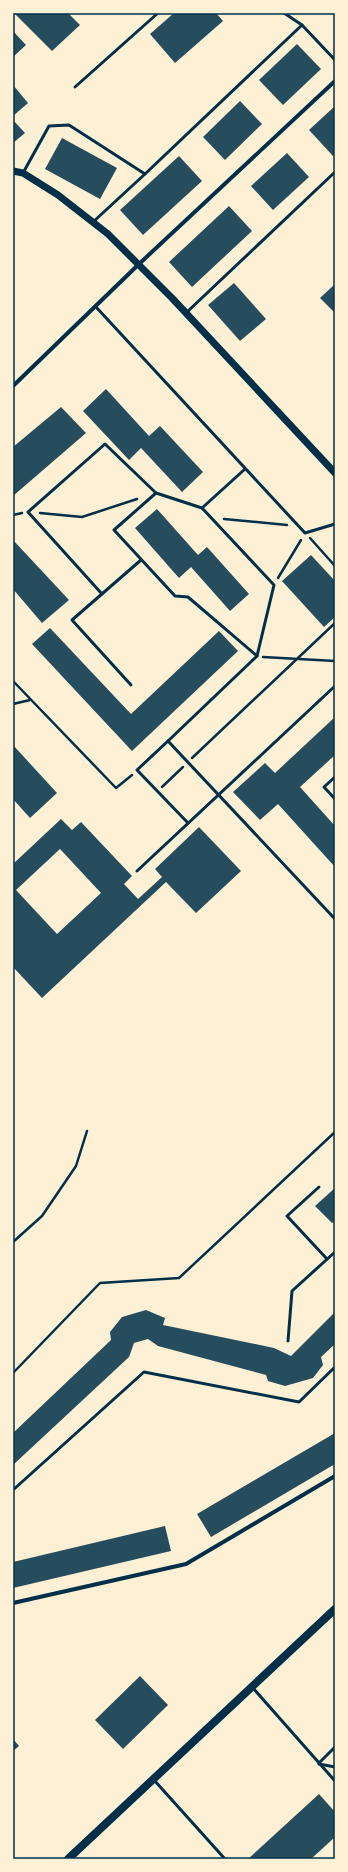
<svg xmlns="http://www.w3.org/2000/svg" width="348" height="1872" viewBox="0 0 348 1872" font-family="'Open Sans',sans-serif">
  <style>
    .building { fill: #264d5e; fill-rule: evenodd }
    .lines { fill: none; stroke-linecap: round; stroke-linejoin: round }
    .path { stroke: #003049; stroke-width: 2.5 }
    .service { stroke: #003049; stroke-width: 3 }
    .minor { stroke: #003049; stroke-width: 4 }
    .tertiary { stroke: #003049; stroke-width: 7 }
    .secondary { stroke: #003049; stroke-width: 8 }
    .neatline { fill: none; stroke: #003049; stroke-width: 1.5 }
  </style>
  <rect width="100%" height="100%" fill="#fdf0d5"/>
  <g class="building">
    <polygon points="14,13 68,13 80,25 52,51"/>
    <polygon points="174,13 216,13 223,21 175,63 150,34"/>
    <polygon points="13,31 26,45 13,57"/>
    <polygon points="297,44 321,69 283,105 259,80"/>
    <polygon points="13,85 28,103 13,116"/>
    <polygon points="240,101 262,124 225,160 203,137"/>
    <polygon points="335,106 335,154 333,156 309,130"/>
    <polygon points="13,120 25,133 13,143"/>
    <polygon points="62,138 117,168 100,199 45,169"/>
    <polygon points="287,153 309,177 273,210 251,186"/>
    <polygon points="179,156 202,181 143,235 120,210"/>
    <polygon points="229,206 252,231 192,287 169,262"/>
    <polygon points="234,283 266,319 240,341 208,305"/>
    <polygon points="335,284 335,313 320,298"/>
    <polygon points="106,389 149,436 160,426 203,472 182,492 141,448 129,460 83,411"/>
    <polygon points="61,407 86,433 13,496 13,447"/>
    <polygon points="157,509 198,555 207,547 249,594 230,611 191,567 179,578 135,528"/>
    <polygon points="13,540 69,600 42,623 13,589"/>
    <polygon points="311,555 335,581 335,617 324,627 282,581"/>
    <polygon points="50,628 131,714 219,631 238,651 132,751 32,644"/>
    <polygon points="335,717 335,755 300,787 335,826 335,867 278,804 260,820 233,792 265,763 275,773"/>
    <polygon points="13,745 57,793 30,818 13,799"/>
    <path d="M61,819L72,830L81,822L132,876L124,884L138,899L162,877L155,869L199,827L241,871L196,913L166,882L42,998L13,967V864ZM60,849L101,893L57,934L16,890Z"/>
    <polygon points="335,1188 335,1221 332,1223 315,1206"/>
    <polygon points="146,1310 165,1318 163,1325 274,1348 291,1356 335,1312 335,1344 321,1357 323,1365 313,1378 285,1386 268,1381 266,1375 158,1346 148,1339 134,1343 129,1357 13,1465 13,1433 111,1340 110,1332 122,1317"/>
    <polygon points="335,1433 335,1464 211,1537 197,1514"/>
    <polygon points="165,1526 171,1551 13,1588 13,1562"/>
    <polygon points="140,1676 168,1705 123,1749 95,1720"/>
    <polygon points="13,1739 19,1746 13,1751"/>
    <polygon points="319,1794 335,1812 335,1837 311,1859 248,1859"/>
  </g>
  <g class="lines">
    <g class="path">
      <polyline points="40,513 82,517 137,499"/>
      <polyline points="13,515 22,513"/>
      <polyline points="224,519 287,525"/>
      <polyline points="310,538 335,566"/>
      <polyline points="278,578 301,540"/>
      <polyline points="263,657 335,661"/>
      <polyline points="13,681 116,788 132,775"/>
      <polyline points="13,704 30,700"/>
      <polyline points="192,758 335,623"/>
      <polyline points="162,787 183,767"/>
      <polyline points="13,1242 42,1216 76,1166 87,1131"/>
      <polyline points="13,1373 100,1283 179,1278 335,1132"/>
    </g>
    <g class="service">
      <polyline points="284,13 302,25"/>
      <polyline points="75,87 158,13"/>
      <polyline points="23,173 49,126 69,125 145,174 302,25 335,60"/>
      <polyline points="93,222 145,174"/>
      <polyline points="96,307 305,533 335,524"/>
      <polyline points="187,312 335,172"/>
      <polyline points="245,469 202,508 274,585 257,656"/>
      <polyline points="156,493 202,508"/>
      <polyline points="102,594 28,512 105,444 156,493 114,530 175,596 188,597 257,656 168,741"/>
      <polyline points="131,685 72,620 141,560"/>
      <polyline points="335,777 324,787 335,799"/>
      <polyline points="188,823 137,770 168,741 335,919"/>
      <polyline points="137,871 335,686"/>
      <polyline points="319,1187 287,1216 327,1259"/>
      <polyline points="288,1341 292,1291 335,1252"/>
      <polyline points="13,1490 144,1372 299,1402 335,1367"/>
      <polyline points="253,1688 335,1781"/>
      <polyline points="319,1763 335,1747"/>
      <polyline points="319,1764 335,1767"/>
      <polyline points="154,1780 225,1859"/>
    </g>
    <g class="minor">
      <polyline points="13,386 139,264 335,81"/>
      <polyline points="13,1603 186,1564 335,1476"/>
    </g>
    <polyline class="tertiary" points="13,171 23,173 58,195 108,234 172,298 335,473"/>
    <polyline class="secondary" points="68,1859 335,1609"/>
  </g>
  <rect width="348" height="1872" fill="none" stroke="#fdf0d5" stroke-width="28"/>
  <rect x="14" y="14" width="320" height="1844" class="neatline"/>
</svg>
